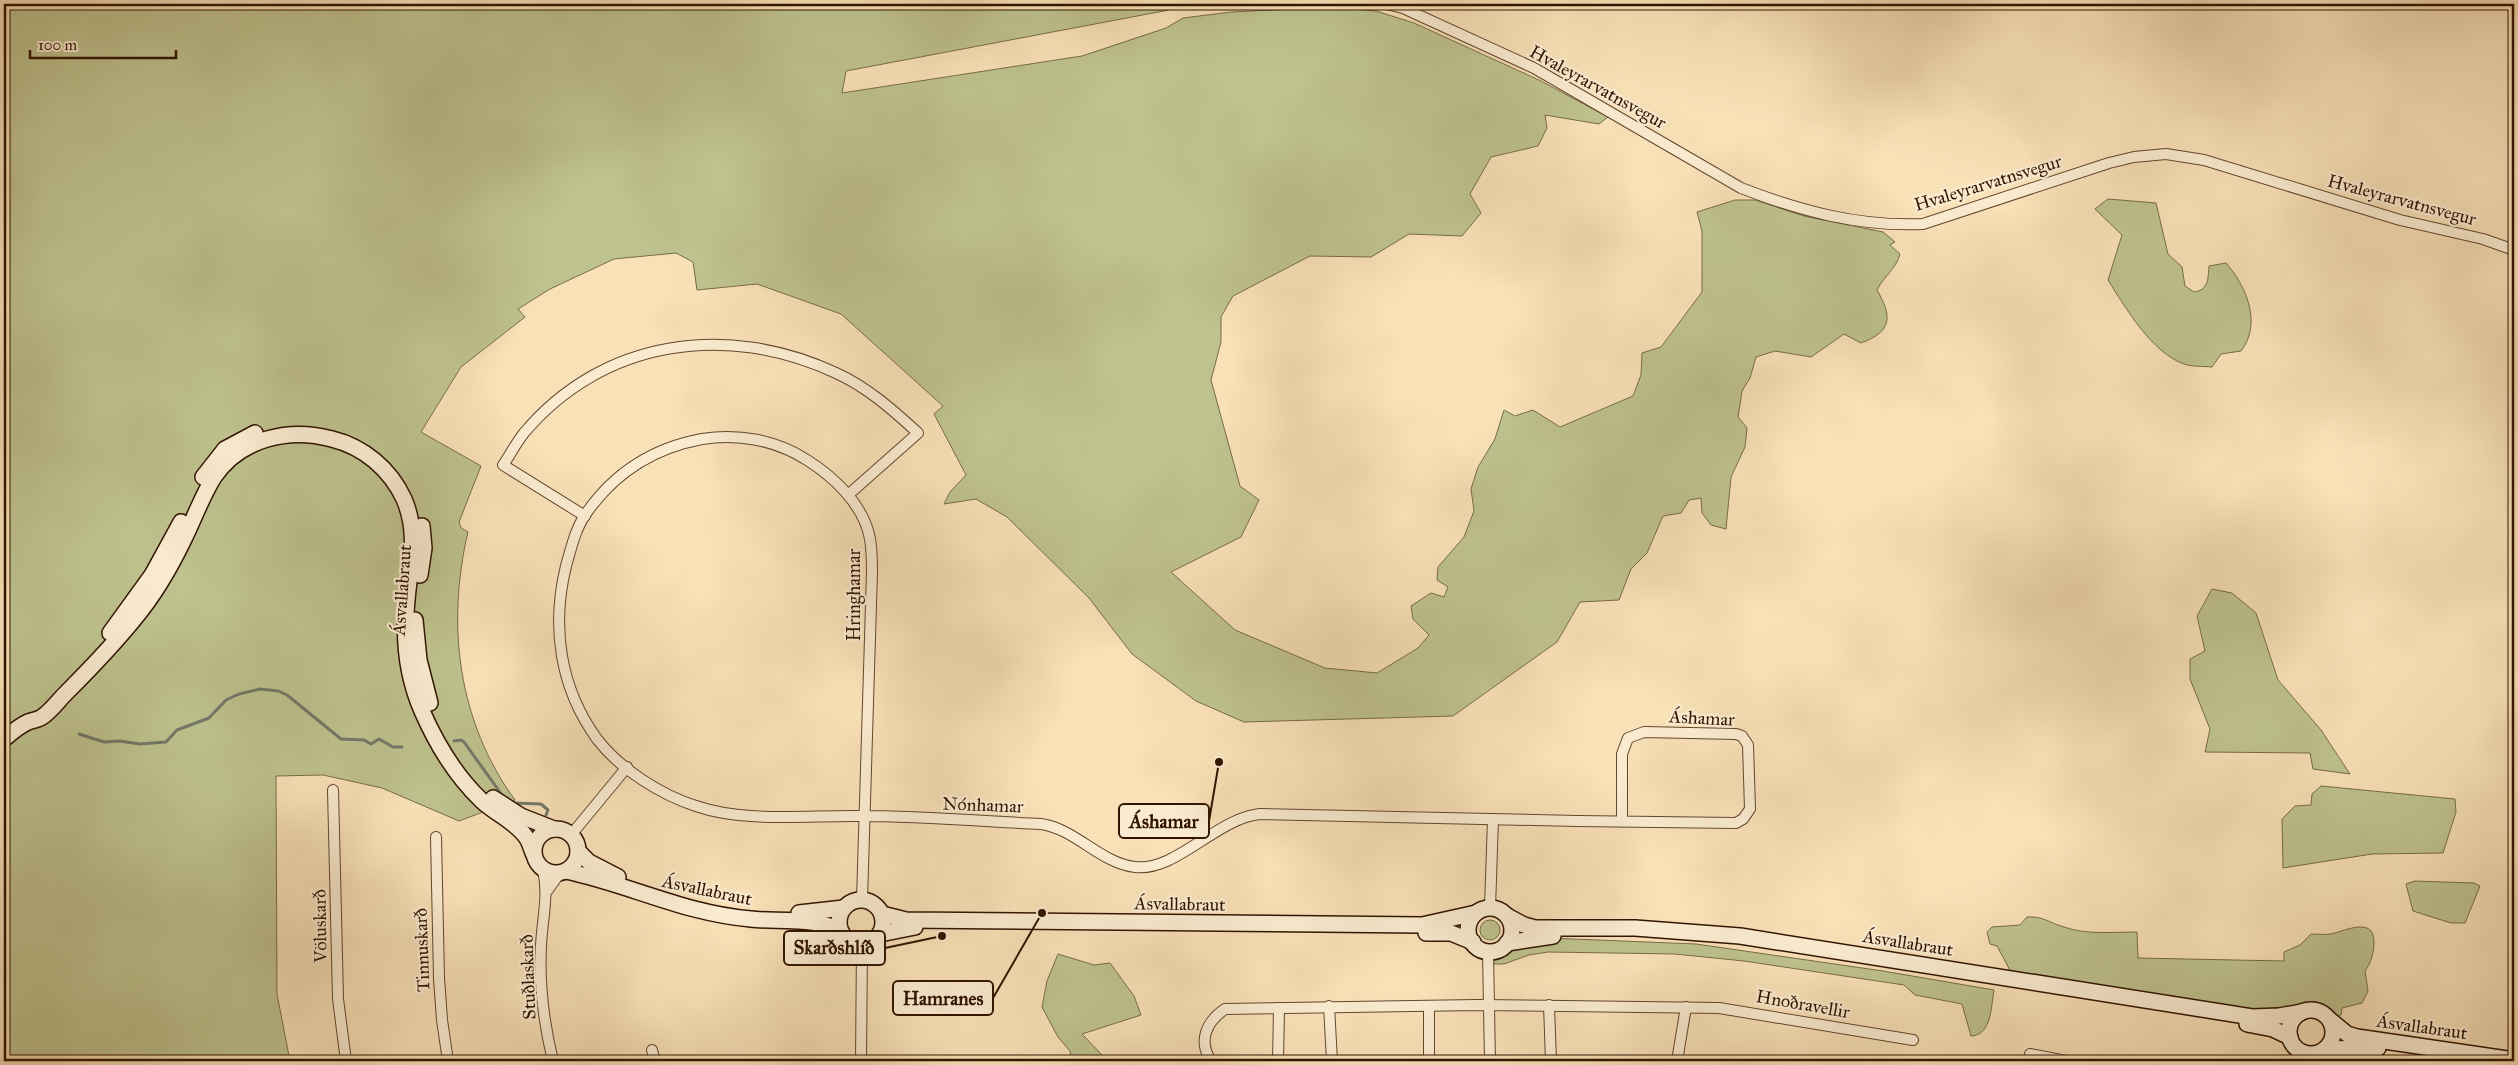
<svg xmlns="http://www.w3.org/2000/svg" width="2518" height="1065" viewBox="0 0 2518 1065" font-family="'IM FELL Great Primer',serif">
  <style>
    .green { fill: #bec28e; stroke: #786b48 }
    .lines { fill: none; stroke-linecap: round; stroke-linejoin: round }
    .stream { stroke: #727968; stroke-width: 3 }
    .minor-casing { stroke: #63472e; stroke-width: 12 }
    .secondary-casing { stroke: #311401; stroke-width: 18 }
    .minor { stroke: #faebd0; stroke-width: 10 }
    .secondary { stroke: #faebd0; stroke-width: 15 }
    .labels { text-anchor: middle; stroke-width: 4.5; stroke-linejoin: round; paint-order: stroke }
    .street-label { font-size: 18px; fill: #311401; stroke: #faebd0 }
    .leader { fill: none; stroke: #311401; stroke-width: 2 }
    .callout-dot { fill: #311401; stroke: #faebd0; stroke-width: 2 }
    .callout { fill: #faebd0; stroke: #311401; stroke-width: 2 }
    .callout-label { font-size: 19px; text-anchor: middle; font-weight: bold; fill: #311401 }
  </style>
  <rect width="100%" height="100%" fill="#f8e0b7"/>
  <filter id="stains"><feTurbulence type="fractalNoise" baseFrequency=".004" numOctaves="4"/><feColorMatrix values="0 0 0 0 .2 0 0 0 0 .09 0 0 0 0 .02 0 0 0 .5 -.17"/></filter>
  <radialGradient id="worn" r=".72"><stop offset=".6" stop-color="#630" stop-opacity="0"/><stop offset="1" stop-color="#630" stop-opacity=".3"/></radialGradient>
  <g class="green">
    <path d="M4,4H1168L1169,10L846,71L842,93L1082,56L1166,28L1183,18L1231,12L1331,7L1376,11L1414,23L1539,80L1608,117L1599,124L1545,115L1547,128L1538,146L1491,157L1470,194L1481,213L1462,236L1409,234L1371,257L1310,256L1233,296L1221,317V342L1211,380L1240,486L1259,500L1241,537L1171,572L1235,630L1325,668L1377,673L1418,648L1429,635L1413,619L1411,606L1431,593L1444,597L1448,587L1437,580L1438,567L1464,537L1474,511L1471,489L1478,467L1495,439L1504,410L1515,416L1533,410L1560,427L1633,396L1641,375L1642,353L1661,347L1702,292V231L1697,212L1735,200H1755L1804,216L1883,232L1895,242L1890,245L1900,254C1896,269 1884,276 1877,290C1892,316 1893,331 1861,343L1844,334L1811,357L1775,351L1756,357L1750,378L1742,391L1738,417L1747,428L1745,447L1731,477L1726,529L1711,525L1702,513L1701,498L1689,500L1681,513L1663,516L1647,553L1631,569L1619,600L1580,602L1557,642L1453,716L1244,722L1196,701L1132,654L1089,598L1007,517L976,499L944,504L950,492L966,475L934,414L943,406L841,314L757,284L697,290L693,262L676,253L614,259L550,289L518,309L525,317L461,367L421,432L481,466L459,522L461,528L468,532C446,625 458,722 515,800L459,821L382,788L323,775L276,776L277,994L290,1061H4Z"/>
    <path d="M2108,199L2156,203L2168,254L2182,267L2185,286L2194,292C2209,290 2208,278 2209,266L2226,263C2247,287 2262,324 2241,351L2221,354L2212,367C2203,366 2192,367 2184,364C2152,353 2125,307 2108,280L2122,235L2095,209Z"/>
    <polygon points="2212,589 2232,593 2256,613 2278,680 2321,730 2350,774 2313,769 2310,753 2205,752 2210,729 2190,679 2190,659 2205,651 2197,616"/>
    <polygon points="2321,786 2455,799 2456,812 2443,853 2372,854 2283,868 2282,819 2295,806 2311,805 2312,794"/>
    <polygon points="2415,881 2474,883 2480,886 2465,923 2451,923 2413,911 2406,884"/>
    <path d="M2027,917C2044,916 2049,923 2064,927C2086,935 2113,932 2137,932L2138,958L2284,961V952L2300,945L2311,934C2317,934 2325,935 2331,934C2345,931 2374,916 2374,942C2374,952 2371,963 2365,971L2368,991L2362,1003L2342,1008L2341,1015L2337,1018L2326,1006L2314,1001L2264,1013L2012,974L1997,946L1990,944L1987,932L1992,927L2020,925Z"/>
    <circle cx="1490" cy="930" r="10"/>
    <path d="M1549,938L1696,944L1883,971L1994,990C1991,1006 1992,1035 1971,1036L1962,1004L1915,995L1904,985L1744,961L1675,954L1548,952L1529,955L1504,964H1492C1503,945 1529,943 1549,938Z"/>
    <polygon points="1058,954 1094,965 1110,963 1134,996 1141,1015 1082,1034 1102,1055 1098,1061 1072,1061 1070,1051 1058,1037 1042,1007 1047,981"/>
  </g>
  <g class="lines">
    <g class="stream">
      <polyline points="79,734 104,742 120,741 140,744 166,742 177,730 209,718 226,700 239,694 260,689 278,691 287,695 341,739 364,740 371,744 379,739 393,747 402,747"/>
      <polyline points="454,741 461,740 464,742 502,795"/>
      <polyline points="513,803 541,804 548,810 546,815"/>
    </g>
    <defs>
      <g id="minor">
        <path d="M1386,4L1403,8L1534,68L1741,188C1800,211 1860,227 1923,224L2109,163L2134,157L2166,154L2204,160L2400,220L2483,239L2514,250"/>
        <path d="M585,516L503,465C510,455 516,443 524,433C603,339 727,322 836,373C867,387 893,410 918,433L848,495"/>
        <polyline points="333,790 338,999 346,1061"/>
        <polyline points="571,835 627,767"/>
        <polyline points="436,837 439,978 442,1020 448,1061"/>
        <path d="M543,870C549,896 542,920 541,946C539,985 544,1024 553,1061"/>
        <polyline points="547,891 560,873"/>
        <path d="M862,900L872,572C872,561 872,550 870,539C864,505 834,477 807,460C776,440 738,433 702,439C653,448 613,474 585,515C575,530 571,549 566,566C551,627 560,688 597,739C620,769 661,795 696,806C745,823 808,815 860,816C920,816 981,821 1041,824C1076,829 1100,863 1135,867C1176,872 1217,818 1260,814L1577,821L1736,823L1743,819L1750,809L1748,745L1742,736L1736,734L1644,732L1628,738L1622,754V822"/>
        <polyline points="1490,908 1493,819"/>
        <polyline points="1488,952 1490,1061"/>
        <polyline points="1549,1005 1551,1061"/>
        <polyline points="1329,1006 1332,1061"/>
        <polyline points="1429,1006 1429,1061"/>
        <polyline points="652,1050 654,1058 659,1061 729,1061"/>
        <polyline points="2030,1054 2066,1061"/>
        <polyline points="737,1061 1006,1061"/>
        <polyline points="861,1061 862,945"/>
        <path d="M1211,1061C1198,1041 1206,1022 1225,1009L1477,1005L1719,1008L1913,1040"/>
        <polyline points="1278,1061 1279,1008"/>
        <polyline points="1677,1061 1686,1007"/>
        <polyline points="2303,1061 2304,1052"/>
      </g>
      <g id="secondary">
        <polyline points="203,477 225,449 255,433"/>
        <polyline points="420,575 424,548 422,526"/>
        <polyline points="415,620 419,660 430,703"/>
        <polyline points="110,633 152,575 181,522"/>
        <path d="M4,739C11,733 19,726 28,722C32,720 38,720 42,717C51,711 58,701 66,693C90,669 114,644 135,618C155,594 171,566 184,539C194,519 202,496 214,477C240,439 288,427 332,439C364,447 390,469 404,499C419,534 410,565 407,600C403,637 407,677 422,711C436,743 455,775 481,800C494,813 516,822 526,837C530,842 531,849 534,855"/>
        <polyline points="493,798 521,816 554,829"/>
        <circle cx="556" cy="851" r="22"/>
        <polyline points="578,851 589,862 618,877"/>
        <path d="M566,871C631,885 683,913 751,919C775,922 823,917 841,932"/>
        <circle cx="861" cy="922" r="22"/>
        <circle cx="1490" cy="930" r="22"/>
        <polyline points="799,913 844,908"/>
        <polyline points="882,914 906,920 1422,925 1476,913"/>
        <polyline points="1507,916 1524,925 1535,928 1635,928 1740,936 2252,1017 2279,1016 2302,1012"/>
        <polyline points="1426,933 1451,933 1473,942"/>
        <polyline points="880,934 915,927"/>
        <polyline points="1507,943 1553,936"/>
        <circle cx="2311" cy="1032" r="22"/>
        <polyline points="2330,1020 2347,1034 2357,1037 2514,1060"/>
        <polyline points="2247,1024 2273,1029 2290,1037"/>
        <polyline points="2325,1049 2378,1048"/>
      </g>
    </defs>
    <use href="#minor" class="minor-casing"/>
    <use href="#secondary" class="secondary-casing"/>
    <use href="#minor" class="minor"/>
    <use href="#secondary" class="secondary"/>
  </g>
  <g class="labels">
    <g class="street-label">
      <text transform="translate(1598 87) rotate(29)" y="6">Hvaleyrarvatnsvegur</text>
      <text transform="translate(1988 183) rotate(-17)" y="6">Hvaleyrarvatnsvegur</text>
      <text transform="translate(2402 200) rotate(15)" y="6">Hvaleyrarvatnsvegur</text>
      <text transform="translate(402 590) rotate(-86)" y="6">Ásvallabraut</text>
      <text transform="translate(854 595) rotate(-90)" y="6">Hringhamar</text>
      <text transform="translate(1702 718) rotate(3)" y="6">Áshamar</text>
      <text transform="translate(983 805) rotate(2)" y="6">Nónhamar</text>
      <text transform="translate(707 890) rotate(12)" y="6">Ásvallabraut</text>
      <text transform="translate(1180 904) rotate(1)" y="6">Ásvallabraut</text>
      <text transform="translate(320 926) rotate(-91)" y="6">Völuskarð</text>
      <text transform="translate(1908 943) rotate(9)" y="6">Ásvallabraut</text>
      <text transform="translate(422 950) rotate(-92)" y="6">Tinnuskarð</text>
      <text transform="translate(528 977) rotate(-92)" y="6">Stuðlaskarð</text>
      <text transform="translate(1803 1004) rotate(10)" y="6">Hnoðravellir</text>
      <text transform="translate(2422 1027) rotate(8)" y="6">Ásvallabraut</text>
    </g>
  </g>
  <path class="leader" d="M1219 762L1209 821M942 936L885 948M1042 913L993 998"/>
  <g class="callout-dot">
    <circle cx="1219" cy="762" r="5"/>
    <circle cx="942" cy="936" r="5"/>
    <circle cx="1042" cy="913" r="5"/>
  </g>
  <g class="callout">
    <rect x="1119" y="804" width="90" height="34" rx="5"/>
    <rect x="784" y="931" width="101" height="34" rx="5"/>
    <rect x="893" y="981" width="100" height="34" rx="5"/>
  </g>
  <g class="callout-label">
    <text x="1164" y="828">Áshamar</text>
    <text x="834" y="954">Skarðshlíð</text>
    <text x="943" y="1005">Hamranes</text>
  </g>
  <rect width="2518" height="1065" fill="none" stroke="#f8e0b7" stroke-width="20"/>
  <rect x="5" y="5" width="2508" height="1055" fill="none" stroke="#311401" stroke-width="2.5"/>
  <rect x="10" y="10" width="2498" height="1045" fill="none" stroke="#311401"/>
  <path d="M30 50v8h146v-8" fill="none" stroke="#311401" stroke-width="2.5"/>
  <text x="38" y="50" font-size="15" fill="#311401" stroke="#faebd0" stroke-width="4" paint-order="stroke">100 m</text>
  <rect width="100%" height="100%" filter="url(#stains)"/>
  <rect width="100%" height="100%" fill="url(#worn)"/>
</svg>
